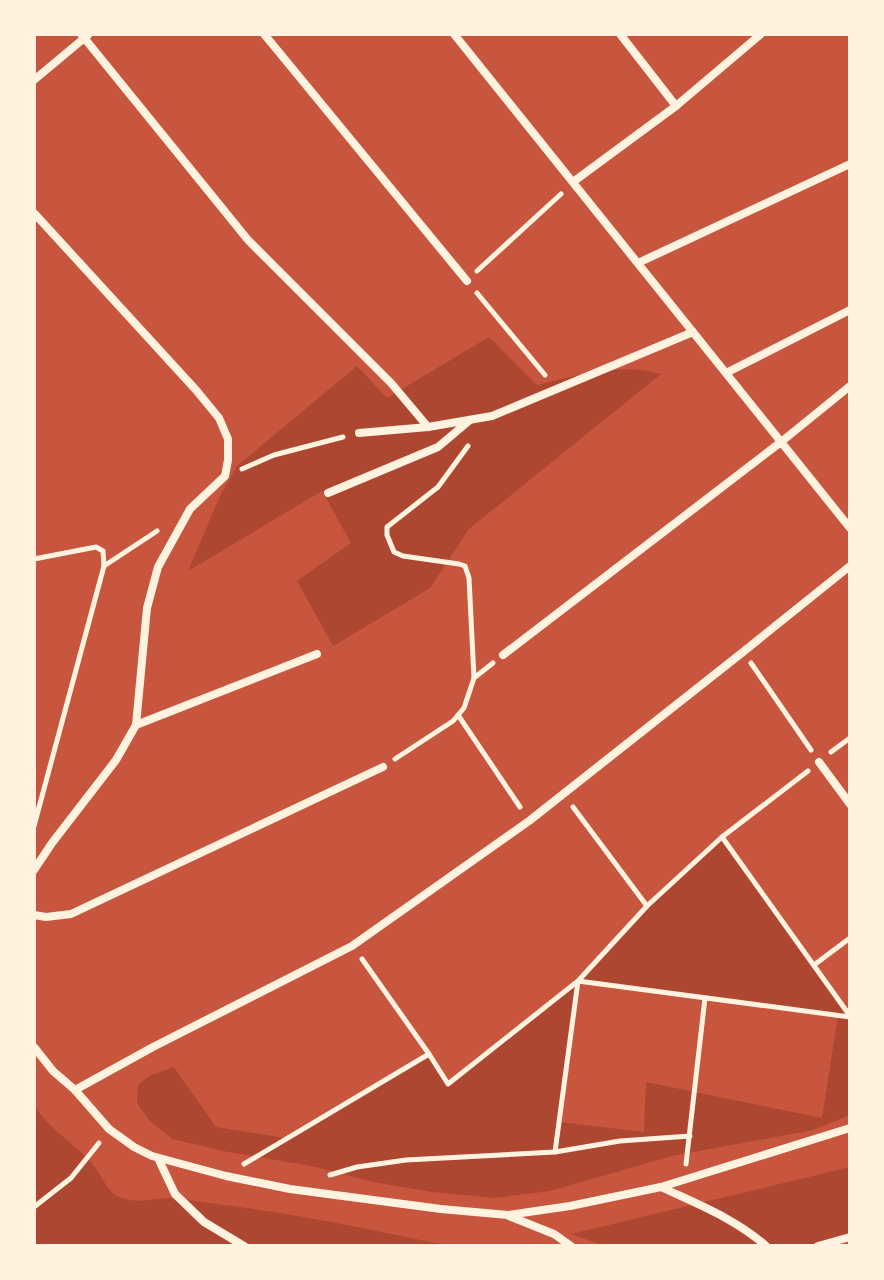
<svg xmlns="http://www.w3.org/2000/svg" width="884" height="1280" viewBox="0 0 884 1280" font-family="'Noto Sans',sans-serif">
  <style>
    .green { fill: #ae4732; fill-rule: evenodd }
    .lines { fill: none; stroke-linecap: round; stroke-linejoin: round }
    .path { stroke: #fff3e0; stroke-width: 5 }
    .minor { stroke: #fff3e0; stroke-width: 8 }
  </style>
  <rect width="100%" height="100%" fill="#c8553d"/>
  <g class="green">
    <path d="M489,337L537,385C580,375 617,362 661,374L469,529L430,588L333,646L297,581L351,543L322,491L188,571L220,496L237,466L357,366L387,398Z"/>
    <path d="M722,837L850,1016V1115L813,1130L672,1156L550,1191L495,1198L432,1192L373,1182L316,1167L223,1151L172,1139L149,1120L137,1103L138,1085L149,1076L174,1067L216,1127L285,1138L429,1054L447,1084L578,981L647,906ZM578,981L838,1016L822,1118L646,1082L644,1132L559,1122Z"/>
    <path d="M34,1104C48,1130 75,1142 93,1165C102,1175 107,1192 119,1197C135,1204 151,1199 167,1198C183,1198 200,1202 216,1204C295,1213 372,1230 450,1246H34Z"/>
    <polygon points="850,1167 850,1241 830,1246 605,1246 571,1234"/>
  </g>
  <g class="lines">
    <g class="path">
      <polyline points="477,271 561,194"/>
      <polyline points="477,293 545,375"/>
      <polyline points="468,446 438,487 387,527 387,535 394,552 403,556 459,564 465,566 469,578 474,678"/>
      <polyline points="242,469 274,455 343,437"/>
      <polyline points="34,559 96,547 103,551 104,566 34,826"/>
      <polyline points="104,566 157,531"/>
      <polyline points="751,663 811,750"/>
      <polyline points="458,715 520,807"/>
      <polyline points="831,752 850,738"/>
      <polyline points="395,759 453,721 464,708 474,678 493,663"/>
      <polyline points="573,807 647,906"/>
      <polyline points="722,837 850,1016"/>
      <polyline points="362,959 429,1054 448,1084 578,981 647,906 722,837 808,771"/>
      <polyline points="814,965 850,938"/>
      <polyline points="555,1152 578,981 850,1017"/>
      <polyline points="244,1164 429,1054"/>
      <polyline points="686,1164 705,998"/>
      <polyline points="330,1175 357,1167 406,1160 555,1152 620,1141 690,1136"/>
      <polyline points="34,1207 71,1178 99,1143"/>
    </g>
    <g class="minor">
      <polyline points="81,34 248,240 391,383 428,427"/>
      <polyline points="264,34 467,281"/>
      <polyline points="454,34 850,528"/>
      <polyline points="620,34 676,106"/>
      <polyline points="34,80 88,35"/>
      <polyline points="573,182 676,106 761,34"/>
      <polyline points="34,213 196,390 219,418 228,439 228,460 225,476 190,509 158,567 147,608 136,725 116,760 52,843 34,870"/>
      <polyline points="638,263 850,164"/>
      <polyline points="726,373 850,310"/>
      <polyline points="359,433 428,427 492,416 693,332"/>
      <polyline points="328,493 438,447 470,420"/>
      <polyline points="503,655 781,442 850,386"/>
      <polyline points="136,725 317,654"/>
      <polyline points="819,762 850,804"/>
      <polyline points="34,915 46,917 71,914 383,767"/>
      <polyline points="34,1047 53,1071 75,1090 109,1129 134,1147 152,1156 226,1176 290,1189 441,1209 508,1215 570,1206 661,1187 850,1128"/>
      <polyline points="75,1090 153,1047 352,946 529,821 743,652 850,566"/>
      <polyline points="158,1158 175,1194 204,1222 244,1246"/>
      <path d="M661,1187C697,1204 736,1219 766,1246"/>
      <polyline points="509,1216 554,1234 571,1246"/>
      <polyline points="818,1246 850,1237"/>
    </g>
  </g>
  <rect width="884" height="1280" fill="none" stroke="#fff3e0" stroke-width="72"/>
</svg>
